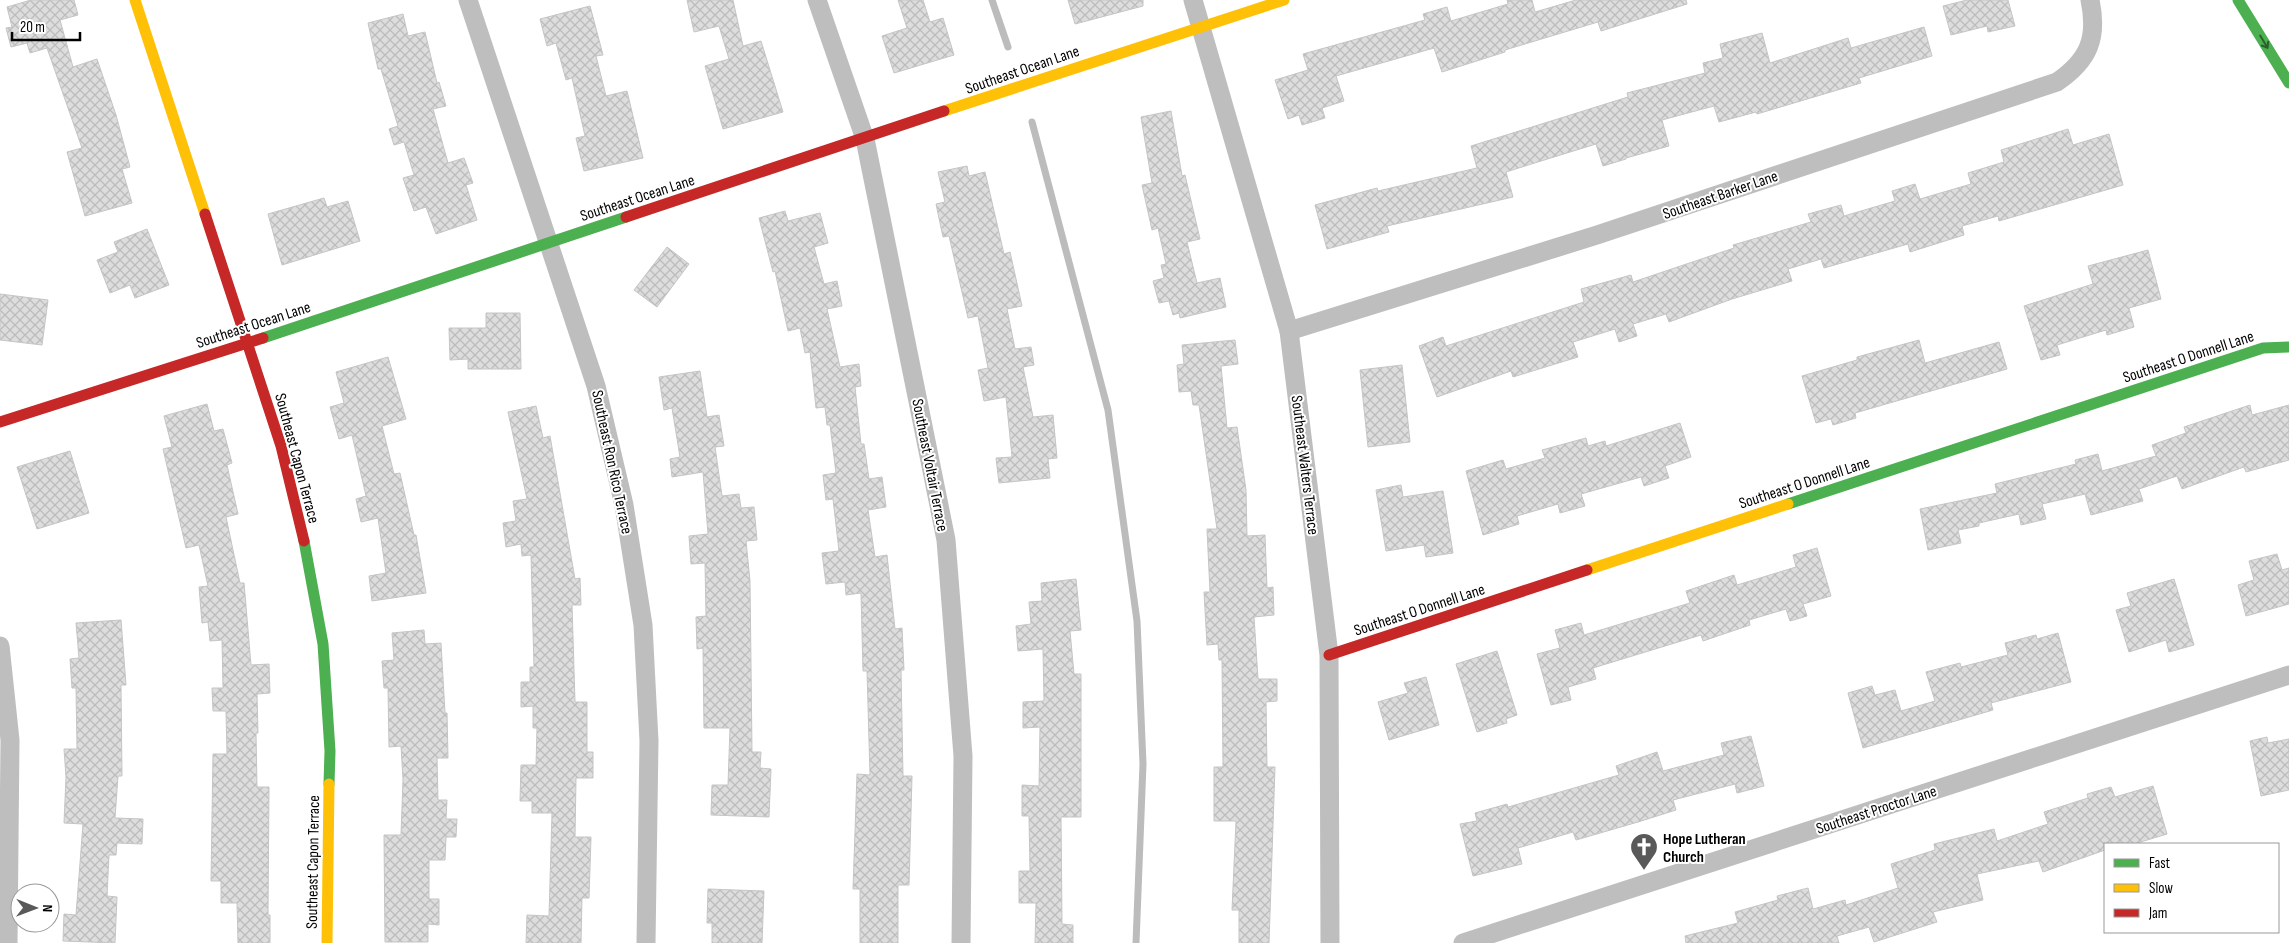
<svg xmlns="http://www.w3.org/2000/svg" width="2289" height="943" viewBox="0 0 2289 943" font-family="'Sofia Sans Condensed',sans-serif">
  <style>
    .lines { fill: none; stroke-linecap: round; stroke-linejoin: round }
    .stream { stroke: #bcbcbc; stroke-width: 7 }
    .building { fill: url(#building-cross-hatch); stroke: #c5c5c5 }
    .street { stroke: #bebebe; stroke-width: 19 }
    .fast { stroke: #4caf50; stroke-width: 11 }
    .slow { stroke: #ffc107; stroke-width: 11 }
    .jam { stroke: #c62828; stroke-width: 11 }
    .oneway { stroke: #2a602c }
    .labels { text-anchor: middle; stroke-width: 4; stroke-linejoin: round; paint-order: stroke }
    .street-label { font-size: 16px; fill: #000; stroke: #fff }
    .poi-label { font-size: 16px; font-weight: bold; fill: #000; stroke: #fff; text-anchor: start }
  </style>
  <defs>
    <pattern id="building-cross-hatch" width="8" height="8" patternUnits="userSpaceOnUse" patternTransform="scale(1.25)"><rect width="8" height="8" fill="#ddd"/><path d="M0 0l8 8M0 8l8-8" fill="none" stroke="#bcbcbc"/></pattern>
  </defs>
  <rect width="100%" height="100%" fill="#fff"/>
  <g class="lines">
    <g class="stream">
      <polyline points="992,0 1008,47"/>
      <polyline points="1032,122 1108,410 1137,621 1143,764 1136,943"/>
    </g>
  </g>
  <g class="building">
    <polygon points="31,0 74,0 78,15 60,20 73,67 97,59 116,115 130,167 122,169 132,203 85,216 67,152 82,148 47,48 30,53 27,43 11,47 6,28 12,27 7,7"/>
    <polygon points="687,0 733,0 743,46 761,41 783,112 723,129 705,66 729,59 719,26 694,32"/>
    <polygon points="898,0 923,0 930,22 943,18 954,55 894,73 882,36 907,28"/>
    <polygon points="1068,0 1143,0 1143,6 1075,24"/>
    <polygon points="1507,0 1532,0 1535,12 1576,0 1686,0 1687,4 1601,31 1598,22 1505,50 1505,52 1442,72 1434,48 1336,76 1344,101 1322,108 1325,118 1302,125 1299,115 1288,119 1275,80 1308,70 1303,54 1425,20 1423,14 1447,7 1451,21 1508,4"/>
    <polygon points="1967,0 2008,0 2015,26 1988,32 1987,26 1951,35 1943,6"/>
    <polygon points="590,6 603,55 596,56 606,96 627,91 643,158 584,171 576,138 585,136 572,78 566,80 556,43 547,46 540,19"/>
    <polygon points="403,14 408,36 425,32 437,83 439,82 446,106 433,109 448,163 464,158 473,183 466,185 477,220 436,234 426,207 414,211 403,178 414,175 404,142 394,145 389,129 398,126 381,69 378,69 368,23"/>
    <polygon points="1924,27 1932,56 1859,78 1861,83 1757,114 1756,112 1719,122 1714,106 1662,120 1669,146 1626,158 1626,159 1603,166 1596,144 1541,161 1506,172 1513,197 1387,226 1389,232 1327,249 1315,205 1377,188 1378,191 1477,168 1471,146 1628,97 1627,93 1705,73 1703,63 1723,58 1720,44 1762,33 1770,63 1848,38 1851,48"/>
    <polygon points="1171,111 1182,176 1185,175 1200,239 1187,242 1197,283 1220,278 1226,307 1180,318 1179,313 1173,315 1169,301 1159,303 1153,281 1164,278 1161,265 1166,264 1158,228 1152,230 1142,185 1152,183 1141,117"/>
    <polygon points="2068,129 2073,145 2109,134 2123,185 1999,221 1998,216 1962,226 1964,235 1910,252 1908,244 1824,268 1821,259 1788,269 1792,281 1732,299 1669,322 1666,314 1633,324 1637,336 1619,342 1615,329 1573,342 1578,357 1513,377 1511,371 1437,397 1419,346 1443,337 1446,346 1584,302 1581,289 1631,275 1633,282 1734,248 1733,245 1811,222 1808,214 1841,205 1844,216 1895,201 1892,191 1915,184 1920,199 1971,184 1968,173 2004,162 2001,150"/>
    <polygon points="967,166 969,176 985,172 1004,254 1010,252 1022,306 1007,309 1015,349 1031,347 1034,365 1023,367 1033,417 1053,415 1057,458 1048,459 1050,478 999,483 996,458 1012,457 1006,397 984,401 978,370 988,368 978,316 968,318 949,236 943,237 936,204 945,202 938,172"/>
    <polygon points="324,198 327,207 348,201 360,241 282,265 268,214"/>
    <polygon points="785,211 788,221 820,213 828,243 814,247 824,284 837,281 842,306 827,309 840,367 859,364 861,386 855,387 861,444 864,444 869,479 882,477 886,507 868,510 875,557 887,555 895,629 902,628 904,670 901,670 903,776 912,776 909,885 898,885 898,943 860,943 860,889 853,889 857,774 870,775 867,671 863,671 861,593 846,595 845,582 826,584 822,553 839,551 833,499 826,500 823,475 836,473 830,425 827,425 825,407 816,408 810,352 805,353 800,328 788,331 775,271 773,272 759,218"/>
    <polygon points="147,229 169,285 135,298 130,285 110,293 97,260 118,252 114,242"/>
    <polygon points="667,247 689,264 657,307 634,290"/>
    <polygon points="2148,250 2161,299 2129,308 2134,327 2107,335 2106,330 2057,345 2060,355 2041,360 2024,306 2093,284 2088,266"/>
    <polygon points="0,294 48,300 42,345 0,340"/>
    <polygon points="486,313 520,313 521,369 468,369 468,359 450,360 449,328 486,328"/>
    <polygon points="1235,340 1238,364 1221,366 1227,428 1237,427 1246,490 1247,536 1265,535 1267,588 1273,587 1274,615 1254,617 1258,679 1277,679 1277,701 1266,702 1267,767 1275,767 1269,943 1239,943 1239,910 1232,910 1236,821 1214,821 1214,767 1223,767 1222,660 1219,660 1218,644 1207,645 1204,592 1210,592 1207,529 1217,529 1199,405 1193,405 1191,391 1179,392 1177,365 1184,364 1182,345"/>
    <polygon points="1919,340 1925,363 1999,342 2007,369 1855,413 1856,418 1833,425 1831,419 1816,423 1802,376 1857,360 1857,357"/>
    <polygon points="388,357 406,419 382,426 394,474 400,473 414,535 416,535 426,593 372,601 369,576 386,573 378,518 361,522 356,499 366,496 352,435 339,439 330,407 344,403 336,372"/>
    <polygon points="1402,365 1410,442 1368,447 1360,370"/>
    <polygon points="700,371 707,417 719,415 724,446 715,447 722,496 739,494 741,508 754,507 757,540 746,541 750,581 752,752 761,752 760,768 771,769 769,817 711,815 712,785 728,785 730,728 704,728 703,648 697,649 696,617 706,616 705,563 691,564 689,536 708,534 703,472 672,477 670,459 680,457 672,408 664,410 659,377"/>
    <polygon points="207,404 214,431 223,429 232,463 227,465 238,514 226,517 240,583 244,583 251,665 269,664 270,693 257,694 258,733 256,733 257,787 269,787 268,915 270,915 270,943 238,943 237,903 221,903 221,881 211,881 213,754 227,754 226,711 213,711 212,688 223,688 222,640 210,641 208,622 202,623 199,587 208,586 199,545 186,548 163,449 172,447 164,416"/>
    <polygon points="2250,405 2252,415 2289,405 2289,460 2246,472 2244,467 2182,489 2177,476 2139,489 2143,501 2091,515 2085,494 2042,504 2046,519 2021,525 2019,514 1979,523 1979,526 1958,530 1961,543 1928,550 1920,509 1997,493 1995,484 2076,464 2075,460 2098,454 2102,471 2156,456 2152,445 2186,433 2184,427"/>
    <polygon points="536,406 543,438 550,436 575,579 580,578 581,605 572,605 575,702 587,702 587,752 593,752 593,778 576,778 575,837 591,837 589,898 582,898 581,943 526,943 527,915 549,916 552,813 532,813 532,801 520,801 521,765 536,765 537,728 533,728 533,706 521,707 521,682 530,682 530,667 534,667 531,555 522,556 521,544 506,547 503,523 516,521 513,501 527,499 508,412"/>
    <polygon points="1680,423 1691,457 1665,466 1669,478 1644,486 1641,477 1581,494 1585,506 1560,513 1558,504 1517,516 1519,524 1483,535 1466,471 1503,460 1506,469 1545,458 1542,450 1586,438 1588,446 1605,441 1606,446"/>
    <polygon points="70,451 89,513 37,529 17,467"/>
    <polygon points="1401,485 1403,497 1443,491 1453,553 1426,557 1424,545 1386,551 1376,490"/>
    <polygon points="1817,548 1831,596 1803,604 1807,616 1790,621 1786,609 1749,620 1750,625 1703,641 1701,635 1593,668 1596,679 1568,687 1571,700 1551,705 1537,654 1560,648 1555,630 1581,623 1584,635 1690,603 1686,591 1734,575 1737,585 1796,567 1793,555"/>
    <polygon points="2277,554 2282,570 2289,568 2289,604 2246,616 2238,585 2254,580 2249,561"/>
    <polygon points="1076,579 1081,630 1070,631 1074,674 1081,674 1081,817 1061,817 1062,924 1073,925 1073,943 1035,943 1036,903 1019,903 1019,871 1030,871 1029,816 1022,816 1022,785 1039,786 1040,727 1023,728 1023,702 1044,701 1043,649 1018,651 1016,626 1031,624 1029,602 1042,601 1041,583"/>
    <polygon points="2174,579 2194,645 2169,652 2166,640 2129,652 2116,610 2131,606 2127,593"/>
    <polygon points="121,620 126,685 121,685 122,776 118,776 115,818 143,819 142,844 117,843 116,855 109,855 107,896 117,897 115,943 63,941 64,914 76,915 83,824 64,823 66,777 64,749 77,749 76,688 72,688 70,659 79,658 76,623"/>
    <polygon points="424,630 425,644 441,643 445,713 447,713 448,758 437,758 438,800 447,800 446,819 457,819 456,837 446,837 445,860 429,860 429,899 439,899 439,925 428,924 428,942 385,942 384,835 401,835 403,779 401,746 389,747 388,688 384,688 382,661 394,660 392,633"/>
    <polygon points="2058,633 2071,682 1991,703 1993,710 1863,748 1848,693 1872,686 1875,695 1895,690 1901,711 1935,701 1926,672 1960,663 1961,667 2008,655 2005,643 2036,635 2037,639"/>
    <polygon points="1497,651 1517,715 1506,719 1507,723 1477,732 1456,664"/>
    <polygon points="1426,677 1439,725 1389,740 1378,702 1408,693 1404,683"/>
    <polygon points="1751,736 1764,786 1737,793 1735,784 1673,800 1676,810 1638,822 1576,840 1573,832 1518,848 1522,864 1473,876 1460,824 1477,821 1475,813 1507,804 1508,807 1619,775 1616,766 1657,752 1663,771 1724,755 1721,743"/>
    <polygon points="2267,737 2268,743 2289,739 2289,790 2261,796 2250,741"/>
    <polygon points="2153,786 2167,834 2134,844 2105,844 2105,850 2043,872 2039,861 1977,874 1983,900 1933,912 1937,922 1874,942 1869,927 1837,936 1839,943 1686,943 1685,936 1738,923 1735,912 1778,900 1777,896 1808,888 1813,909 1845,900 1846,905 1898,888 1891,864 1935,850 1934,844 1994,829 1997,841 2048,824 2044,812 2088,798 2087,794 2111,787 2115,797"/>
    <polygon points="708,889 764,891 762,943 712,943 712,923 707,923"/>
  </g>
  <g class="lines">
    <g class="street">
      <polyline points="468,0 596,386 624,505 643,625 649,741 646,943"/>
      <polyline points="817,0 865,139 946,540 963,756 961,943"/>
      <polyline points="1193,0 1289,331 1329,655 1330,943"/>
      <path d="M1289,331L1597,235L2057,82C2089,60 2098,38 2090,0"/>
      <polyline points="0,646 10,740 8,943"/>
      <polyline points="1463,943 2289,675"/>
    </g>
    <g class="fast">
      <polyline points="2238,0 2289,83"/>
      <polyline points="263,338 626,217"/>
      <polyline points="1788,504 2263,348 2289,347"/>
      <polyline points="304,541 323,644 330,751 329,784"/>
    </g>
    <g class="slow">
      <polyline points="135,0 205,214"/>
      <polyline points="944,111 1284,0"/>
      <polyline points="1587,570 1788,504"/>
      <polyline points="327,943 329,784"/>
    </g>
    <g class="jam">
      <polyline points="205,214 281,446 304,541"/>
      <polyline points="626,217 944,111"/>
      <polyline points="0,422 263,338"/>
      <polyline points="1329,655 1587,570"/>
    </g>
  </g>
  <defs><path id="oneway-shaft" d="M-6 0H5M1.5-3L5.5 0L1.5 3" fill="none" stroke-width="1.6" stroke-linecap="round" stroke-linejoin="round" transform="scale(1.25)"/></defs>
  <use class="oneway" href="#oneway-shaft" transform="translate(2264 42) rotate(59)"/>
  <defs>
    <symbol id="church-pin" viewBox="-11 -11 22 30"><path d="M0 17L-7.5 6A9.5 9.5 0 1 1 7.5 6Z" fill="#595959" stroke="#fff"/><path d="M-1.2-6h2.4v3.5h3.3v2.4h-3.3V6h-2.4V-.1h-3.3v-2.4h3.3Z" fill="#fff"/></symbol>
  </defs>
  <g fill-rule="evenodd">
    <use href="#church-pin" x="1628" y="831" width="32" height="43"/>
  </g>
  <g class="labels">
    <g class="street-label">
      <text transform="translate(1022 69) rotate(-19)" y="6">Southeast Ocean Lane</text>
      <text transform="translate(1720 194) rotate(-19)" y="6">Southeast Barker Lane</text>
      <text transform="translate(637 197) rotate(-18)" y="6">Southeast Ocean Lane</text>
      <text transform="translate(253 324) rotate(-18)" y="6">Southeast Ocean Lane</text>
      <text transform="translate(2188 356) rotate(-18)" y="6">Southeast O Donnell Lane</text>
      <text transform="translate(298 458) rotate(75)" y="6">Southeast Capon Terrace</text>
      <text transform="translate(613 462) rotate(78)" y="6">Southeast Ron Rico Terrace</text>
      <text transform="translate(931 465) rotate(79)" y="6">Southeast Voltair Terrace</text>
      <text transform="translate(1306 465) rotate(83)" y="6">Southeast Walters Terrace</text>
      <text transform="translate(1804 482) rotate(-18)" y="6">Southeast O Donnell Lane</text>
      <text transform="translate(1419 609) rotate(-18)" y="6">Southeast O Donnell Lane</text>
      <text transform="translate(1876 809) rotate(-18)" y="6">Southeast Proctor Lane</text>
      <text transform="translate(312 862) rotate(-89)" y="6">Southeast Capon Terrace</text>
    </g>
    <g class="poi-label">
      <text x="1663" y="844">Hope Lutheran<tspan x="1663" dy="18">Church</tspan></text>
    </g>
  </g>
  <rect x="2104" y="843" width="175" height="90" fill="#ffffff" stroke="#999999"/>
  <rect x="2114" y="859" width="25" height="8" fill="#4caf50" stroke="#999999"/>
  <text x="2149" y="868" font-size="15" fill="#000000">Fast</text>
  <rect x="2114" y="884" width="25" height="8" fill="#ffc107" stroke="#999999"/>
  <text x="2149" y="893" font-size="15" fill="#000000">Slow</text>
  <rect x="2114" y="909" width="25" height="8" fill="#c62828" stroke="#999999"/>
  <text x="2149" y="918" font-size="15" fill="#000000">Jam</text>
  <g transform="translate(35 908) rotate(91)"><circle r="24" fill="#ffffff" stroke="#999999"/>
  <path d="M0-4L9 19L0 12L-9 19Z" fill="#595959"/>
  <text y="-8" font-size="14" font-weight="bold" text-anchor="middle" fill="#000000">N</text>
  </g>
  <path d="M12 32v8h68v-8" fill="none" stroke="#000000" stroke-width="2.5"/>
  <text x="20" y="32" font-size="15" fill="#000000" stroke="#ffffff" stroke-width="4" paint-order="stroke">20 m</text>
</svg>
